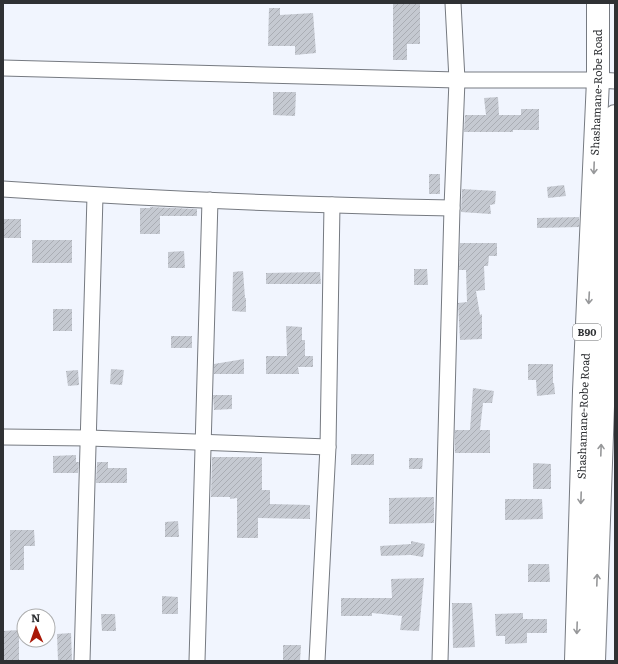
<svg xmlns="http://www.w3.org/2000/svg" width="618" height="664" viewBox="0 0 618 664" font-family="Literata,serif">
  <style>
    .building { fill: url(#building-hatch) }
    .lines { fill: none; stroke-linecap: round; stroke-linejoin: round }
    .minor-casing { stroke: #767a81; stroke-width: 17 }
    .primary-casing { stroke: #767a81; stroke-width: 24 }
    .minor { stroke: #fff; stroke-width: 15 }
    .primary { stroke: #fff; stroke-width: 22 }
    .oneway { stroke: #97989a }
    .labels { text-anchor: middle; stroke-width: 3; stroke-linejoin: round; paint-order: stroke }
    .shield { fill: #fff; stroke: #6d6f71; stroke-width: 1 }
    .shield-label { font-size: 10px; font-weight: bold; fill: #2f3134 }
    .street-label { font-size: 11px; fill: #2f3134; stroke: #fff }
  </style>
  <defs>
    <pattern id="building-hatch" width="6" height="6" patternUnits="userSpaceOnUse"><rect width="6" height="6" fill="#c5c9d1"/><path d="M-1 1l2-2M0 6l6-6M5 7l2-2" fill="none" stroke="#aaadb4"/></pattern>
  </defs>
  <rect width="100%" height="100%" fill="#f1f5fe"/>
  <g class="building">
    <polygon points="393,3 420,3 420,44 407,44 407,60 393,60"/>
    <polygon points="269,8 280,8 280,15 313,13 316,53 295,55 295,46 268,46"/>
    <polygon points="273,92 296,92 295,116 273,115"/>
    <polygon points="498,97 499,115 521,115 521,109 539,109 539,130 513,130 513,132 464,132 465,115 486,115 484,98"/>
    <rect x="429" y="174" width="11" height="20"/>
    <polygon points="564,185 566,196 548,198 547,187"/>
    <polygon points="462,189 496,191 495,204 490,205 491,214 461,212"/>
    <polygon points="150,207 197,209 197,216 160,216 160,234 140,234 140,208 150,208"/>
    <polygon points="579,217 579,227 537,228 537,218"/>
    <rect x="3" y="219" width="18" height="19"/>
    <rect x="32" y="240" width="40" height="23"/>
    <polygon points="460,243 497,243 497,256 489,256 488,266 484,266 485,290 476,291 480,315 482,314 482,339 460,340 458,303 467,302 466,270 459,270"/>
    <polygon points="184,251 185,268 168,268 168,252"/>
    <polygon points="414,269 427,269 428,285 414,285"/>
    <polygon points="243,271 245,298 246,298 246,312 232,311 233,272"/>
    <polygon points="320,272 321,284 266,284 266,273"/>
    <rect x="53" y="309" width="19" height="22"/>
    <polygon points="286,326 302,327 302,340 305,340 305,356 313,356 313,367 298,367 299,374 266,374 266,356 287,356"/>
    <rect x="171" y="336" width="21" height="12"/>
    <polygon points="244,359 244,374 214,374 214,364"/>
    <polygon points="528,364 553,364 553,383 554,383 555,394 537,396 536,380 528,380"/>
    <polygon points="111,369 124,370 122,385 110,384"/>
    <polygon points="78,370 79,385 68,386 66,371"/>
    <polygon points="473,388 494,391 492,403 483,403 480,430 490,430 490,453 455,453 455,430 470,430"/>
    <polygon points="213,395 232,395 232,409 214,410"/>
    <rect x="351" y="454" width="23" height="11"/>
    <polygon points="76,455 76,462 79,462 78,473 53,473 53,456"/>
    <polygon points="212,457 262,457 262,490 270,490 270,504 310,505 310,519 258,518 258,538 237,538 237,498 230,499 230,497 211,497"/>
    <polygon points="409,458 423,458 422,469 409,469"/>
    <polygon points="97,462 108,462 108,468 127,468 127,483 96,483"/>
    <polygon points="533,463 551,464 551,489 533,489"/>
    <polygon points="434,497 434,523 389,524 389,498"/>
    <polygon points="505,499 542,499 543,519 505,520"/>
    <polygon points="178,521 179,537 165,537 165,522"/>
    <polygon points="10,530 34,530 35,546 24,546 24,570 10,570"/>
    <polygon points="411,541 425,544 423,557 411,555 381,556 380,546 411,544"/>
    <polygon points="528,564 549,564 550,582 528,582"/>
    <polygon points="424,578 419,631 400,630 402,616 372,613 372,616 341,616 341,598 392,598 391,579"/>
    <polygon points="162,596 178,597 178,614 162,614"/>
    <polygon points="452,603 472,603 475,647 453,648"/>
    <polygon points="523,613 523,619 547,619 547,633 527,633 527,643 505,644 505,636 496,636 495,614"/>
    <polygon points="101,614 115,614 116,631 102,631"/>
    <polygon points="19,630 19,661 3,661 3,631"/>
    <polygon points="71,633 72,661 58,661 57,634"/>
    <polygon points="283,645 301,645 300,661 283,661"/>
  </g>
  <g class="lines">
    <defs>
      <g id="minor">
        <polyline points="3,68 457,80 598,80 615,81"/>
        <path d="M3,189C152,199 302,205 452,208"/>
        <polyline points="3,437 89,438 328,447"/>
        <polyline points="82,661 95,196"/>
        <polyline points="197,661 210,200"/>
        <polyline points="317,661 328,447 332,205"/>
        <polyline points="440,661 452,208 457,80 453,3"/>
      </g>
      <g id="primary">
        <path id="s1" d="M576,661L584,391L598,80V3"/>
        <polyline points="594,661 607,293 615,116"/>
      </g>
    </defs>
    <use href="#minor" class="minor-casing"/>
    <use href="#primary" class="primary-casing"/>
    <use href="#minor" class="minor"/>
    <use href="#primary" class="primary"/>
  </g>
  <defs><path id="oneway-shaft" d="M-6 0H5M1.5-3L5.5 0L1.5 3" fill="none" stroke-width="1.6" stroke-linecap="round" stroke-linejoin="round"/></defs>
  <g class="oneway">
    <use href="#oneway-shaft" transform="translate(594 168) rotate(92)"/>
    <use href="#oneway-shaft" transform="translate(589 298) rotate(93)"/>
    <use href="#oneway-shaft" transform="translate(601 450) rotate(-88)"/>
    <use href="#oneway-shaft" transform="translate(581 498) rotate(92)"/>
    <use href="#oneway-shaft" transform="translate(597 580) rotate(-88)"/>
    <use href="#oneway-shaft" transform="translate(577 628) rotate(92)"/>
  </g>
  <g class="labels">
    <rect class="shield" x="573" y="324" width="28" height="16" rx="3"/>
    <g class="shield-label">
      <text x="587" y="336">B90</text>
    </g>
    <g class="street-label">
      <text dy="4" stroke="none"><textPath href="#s1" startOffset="569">Shashamane-Robe Road</textPath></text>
      <text dy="4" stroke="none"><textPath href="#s1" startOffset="245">Shashamane-Robe Road</textPath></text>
    </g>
  </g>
  <rect width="618" height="664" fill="none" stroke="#2f3134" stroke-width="8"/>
  <g transform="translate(36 628) rotate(358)"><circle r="19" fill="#ffffff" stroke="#acadae"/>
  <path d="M0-3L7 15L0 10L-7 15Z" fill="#a91807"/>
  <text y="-6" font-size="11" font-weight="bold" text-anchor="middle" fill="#2f3134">N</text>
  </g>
</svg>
